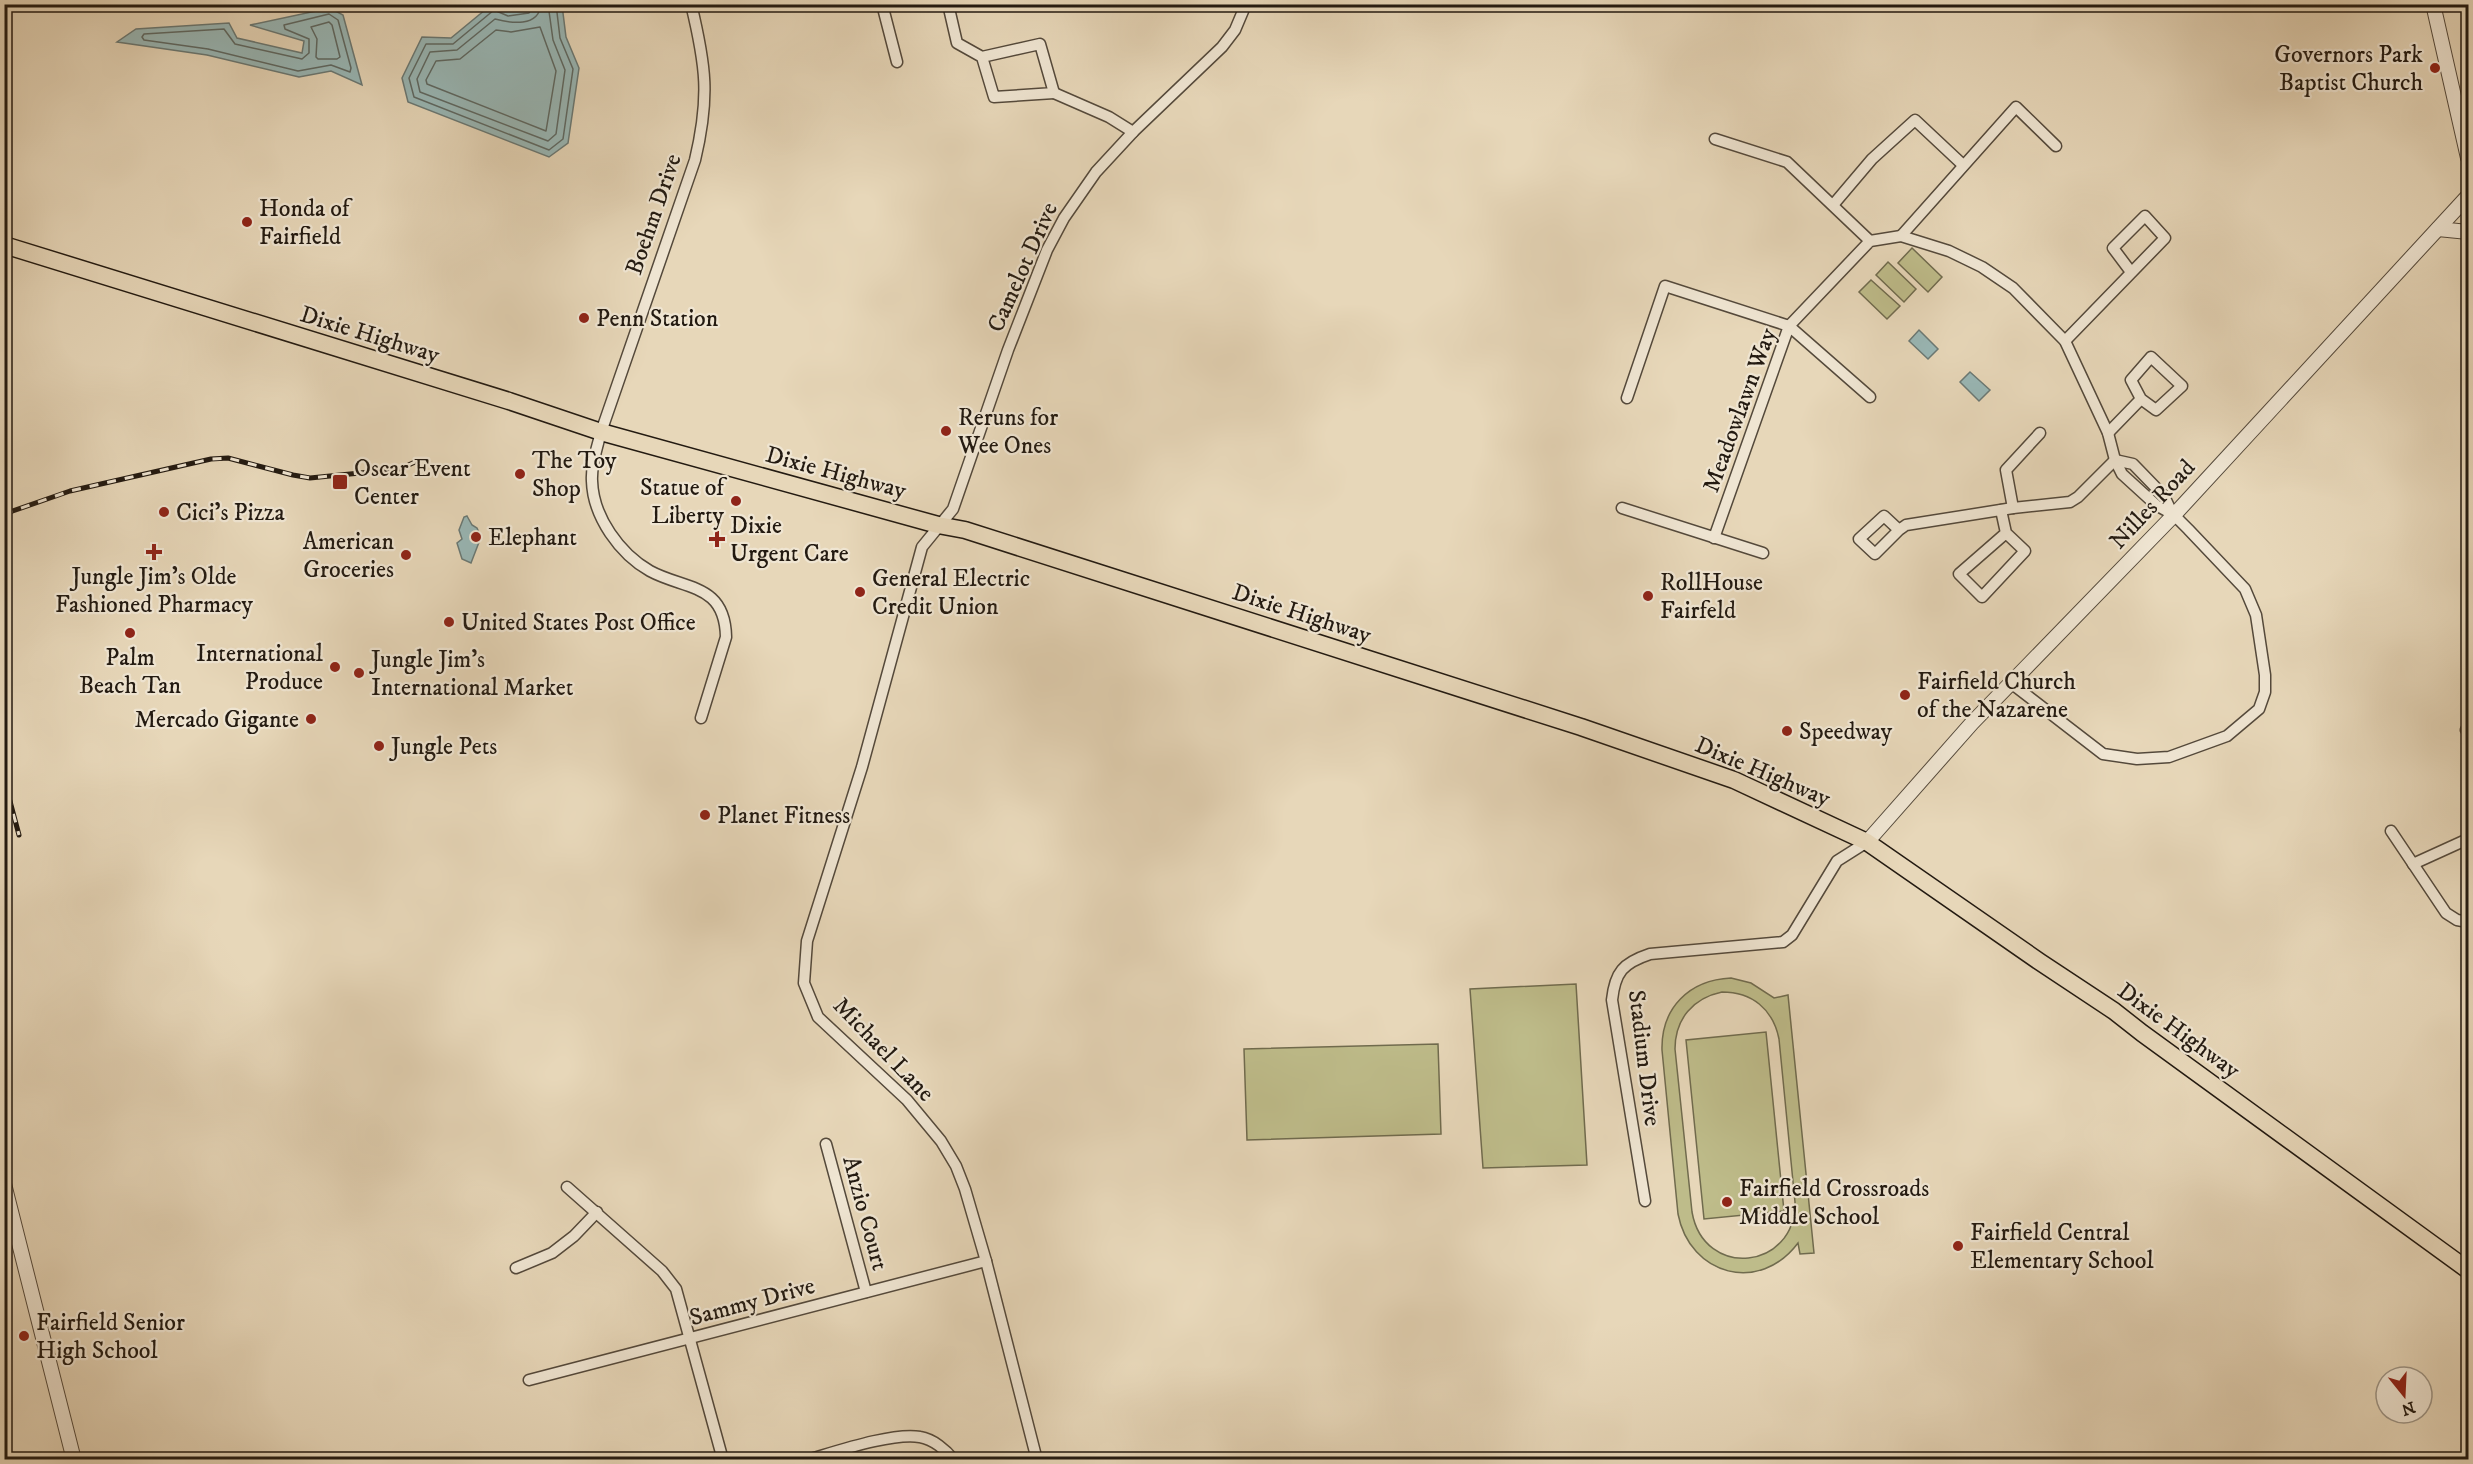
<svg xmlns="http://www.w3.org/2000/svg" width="2473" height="1464" viewBox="0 0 2473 1464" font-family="'IM FELL DW Pica',serif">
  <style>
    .pitch { fill: #bebc8a; stroke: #706b4e; stroke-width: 1.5; fill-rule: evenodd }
    .water { fill: #99b8b7; stroke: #6a7975; stroke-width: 1.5 }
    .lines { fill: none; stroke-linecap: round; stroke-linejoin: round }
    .shore { stroke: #5e6964; stroke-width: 1.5 }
    .minor-casing { stroke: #54493b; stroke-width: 13 }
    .tertiary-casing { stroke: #54493b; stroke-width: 16 }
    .primary-casing { stroke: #231a11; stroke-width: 19 }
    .minor { stroke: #efe5d2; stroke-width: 10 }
    .tertiary { stroke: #efe5d2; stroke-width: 14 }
    .primary { stroke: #e7d7b9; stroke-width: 16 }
    .rail-casing { stroke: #231a11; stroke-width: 5 }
    .rail { stroke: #efe5d2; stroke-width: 3; stroke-dasharray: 9; stroke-linecap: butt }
    .poi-dot { fill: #8f2418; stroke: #efe5d2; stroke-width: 2 }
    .labels { text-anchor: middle; stroke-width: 4.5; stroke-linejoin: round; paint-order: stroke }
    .poi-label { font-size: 24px; fill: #231a11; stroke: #efe5d2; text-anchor: start }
    .street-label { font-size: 24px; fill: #231a11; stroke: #efe5d2 }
  </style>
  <rect width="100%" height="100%" fill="#e7d7b9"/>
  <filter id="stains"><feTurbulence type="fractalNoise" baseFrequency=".00333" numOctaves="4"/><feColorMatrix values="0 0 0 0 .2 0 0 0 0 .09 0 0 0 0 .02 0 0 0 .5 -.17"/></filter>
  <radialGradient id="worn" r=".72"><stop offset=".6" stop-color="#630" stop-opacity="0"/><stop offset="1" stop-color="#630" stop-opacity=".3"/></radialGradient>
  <g class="pitch">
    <polygon points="1912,248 1942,277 1928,292 1898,263"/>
    <polygon points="1888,262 1916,289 1904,302 1876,275"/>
    <polygon points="1871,280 1900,306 1887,319 1859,292"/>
    <path d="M1731,978L1751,983L1774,998L1788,995L1814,1253L1800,1254L1798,1243C1760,1294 1690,1276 1678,1214L1662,1050C1661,1008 1689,980 1731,978ZM1722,992C1752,992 1773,1009 1779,1039L1795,1202C1796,1270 1704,1280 1692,1212L1675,1049C1675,1019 1693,998 1722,992Z"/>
    <polygon points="1576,984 1587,1165 1483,1168 1470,989"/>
    <polygon points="1766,1032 1784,1211 1704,1219 1686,1040"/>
    <polygon points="1438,1044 1441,1134 1247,1140 1244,1049"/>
  </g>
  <g class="water">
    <polygon points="491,5 509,10 535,5 562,5 566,37 579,68 568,143 549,157 408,102 402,78 422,37 451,38"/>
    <polygon points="330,8 343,15 362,85 331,71 299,77 207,55 117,42 136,29 229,23 237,38 302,53 304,41 250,25"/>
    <polygon points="1919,330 1938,349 1928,359 1909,341"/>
    <polygon points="1970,372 1990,390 1979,401 1960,382"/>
    <polygon points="467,516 472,525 477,528 481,537 471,563 462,559 457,543 462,539 459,530 464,517"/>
  </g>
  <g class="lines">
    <g class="shore">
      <polyline points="533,4 529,13 508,16 494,10 453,44 426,44 409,78 414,97 549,150 563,139 573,69 560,38 556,4"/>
      <path d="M541,4C539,28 510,23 495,19L457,50L430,52L417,79L420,92L548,141L556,134L565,70L553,40L548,4"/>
      <polygon points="329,14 338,20 351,68 350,72 331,65 298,71 208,49 144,40 142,37 144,34 224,29 235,44 302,59 309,53 309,39 285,29 284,25"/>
      <polygon points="329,22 332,25 340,57 337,59 318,59 316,57 317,39 311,27"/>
      <polygon points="540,27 556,71 546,131 427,84 426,80 436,61 460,59 496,30 511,32"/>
    </g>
    <defs>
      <g id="minor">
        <path d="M691,4C706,66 710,97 695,160L601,432C597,448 591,465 592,481C593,517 620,554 650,571C685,590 725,583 726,637L701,718"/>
        <polyline points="882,4 897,62"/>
        <polyline points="948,4 957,43 982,57 1040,44 1054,93 994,97 982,57"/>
        <polyline points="1054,93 1109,117 1133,132"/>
        <polyline points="1715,139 1787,162 1870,241"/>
        <polyline points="1833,205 1872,159 1915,120 1963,165"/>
        <polyline points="1901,236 2016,107 2056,146"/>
        <polyline points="2065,341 2165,238 2145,216 2113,248 2131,272"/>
        <polyline points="1627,398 1665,286 1789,326 1870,241 1901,236 1949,251 1982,267 2013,288 2065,341 2108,433 2115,460 2122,474 2156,505 2174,515 2188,529 2245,589 2256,615 2265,675 2265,692 2259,709 2227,736 2169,757 2137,759 2103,754 2011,683"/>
        <polyline points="2108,433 2141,399 2156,410 2182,386 2151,357 2131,380 2141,399"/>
        <polyline points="2115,460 2133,464 2164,496 2173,515"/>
        <polyline points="1622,508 1763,553"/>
        <polyline points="2013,508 2006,470 2040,433"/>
        <polyline points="2001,510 2006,533 2025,551 1982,597 1959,574 2006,533"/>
        <polyline points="1899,530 1875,554 1859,539 1884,516 1899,530 1906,525 2013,508 2070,502 2078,497 2115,460"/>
        <polyline points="1714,538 1789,326 1870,397"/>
        <polyline points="2466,730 2468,726"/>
        <polyline points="2391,831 2446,913 2457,920 2468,922"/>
        <polyline points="2413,864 2468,839"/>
        <polyline points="826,1144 866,1292"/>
        <polyline points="567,1187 662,1271 676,1289 723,1460"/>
        <path d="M1645,1201L1612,1000C1615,972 1623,963 1650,954L1783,942L1792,935L1837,861L1867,842"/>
        <polyline points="516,1268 552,1253 574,1236 597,1212"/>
        <polyline points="529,1380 986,1261"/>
        <path d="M807,1460C835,1452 893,1432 920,1437C933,1439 946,1450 954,1460"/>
        <polyline points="1037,1460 986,1261 965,1189 956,1166 941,1141 907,1100 818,1017 804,983 807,941 862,767 922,547 953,509 1008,350 1047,250 1064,218 1096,172 1133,132 1222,47 1235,30 1246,4"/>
      </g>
      <g id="tertiary">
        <polyline points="2433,4 2468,158"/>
        <polyline points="2438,229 2468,232"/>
        <polyline points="1867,842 1972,723 2174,515 2468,196"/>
        <polyline points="4,1184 74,1460"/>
      </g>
      <polyline id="primary" points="4,245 509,401 601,432 938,525 965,530 1581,727 1734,780 1867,842 2040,962 2114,1011 2142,1033 2468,1270"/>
    </defs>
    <use href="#minor" class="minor-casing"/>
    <use href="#tertiary" class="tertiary-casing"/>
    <use href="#primary" class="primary-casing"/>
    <use href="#minor" class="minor"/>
    <use href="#tertiary" class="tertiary"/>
    <use href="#primary" class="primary"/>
    <defs>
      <g id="rail">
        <polyline points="4,514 70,491 211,459 228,458 293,475 310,478 400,469 417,461"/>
        <polyline points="4,779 19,835"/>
      </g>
    </defs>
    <use href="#rail" class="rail-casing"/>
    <use href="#rail" class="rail"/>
  </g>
  <g class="poi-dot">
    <circle cx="2435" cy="68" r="6"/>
    <circle cx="247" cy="222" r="6"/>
    <circle cx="584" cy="318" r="6"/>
    <circle cx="946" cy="431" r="6"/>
    <circle cx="520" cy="474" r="6"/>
    <rect x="332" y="474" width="16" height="16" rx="3"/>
    <circle cx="736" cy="501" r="6"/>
    <circle cx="164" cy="512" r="6"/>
    <circle cx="476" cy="537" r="6"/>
    <path d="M714 530h6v6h6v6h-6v6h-6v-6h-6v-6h6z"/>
    <path d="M151 543h6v6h6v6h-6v6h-6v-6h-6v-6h6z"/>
    <circle cx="406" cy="555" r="6"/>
    <circle cx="860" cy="592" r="6"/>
    <circle cx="1648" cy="596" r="6"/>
    <circle cx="449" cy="622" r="6"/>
    <circle cx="130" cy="633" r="6"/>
    <circle cx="335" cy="667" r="6"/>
    <circle cx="359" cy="673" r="6"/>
    <circle cx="1905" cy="695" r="6"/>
    <circle cx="311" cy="719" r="6"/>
    <circle cx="1787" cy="731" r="6"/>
    <circle cx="379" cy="746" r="6"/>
    <circle cx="705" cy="815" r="6"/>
    <circle cx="1727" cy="1202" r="6"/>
    <circle cx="1958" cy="1246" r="6"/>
    <circle cx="24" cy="1336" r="6"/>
  </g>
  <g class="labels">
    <g class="poi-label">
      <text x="2423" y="62" text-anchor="end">Governors Park<tspan x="2423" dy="28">Baptist Church</tspan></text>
      <text x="259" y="216">Honda of<tspan x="259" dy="28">Fairfield</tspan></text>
      <text x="596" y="326">Penn Station</text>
      <text x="958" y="425">Reruns for<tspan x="958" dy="28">Wee Ones</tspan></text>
      <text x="532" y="468">The Toy<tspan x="532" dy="28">Shop</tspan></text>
      <text x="354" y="476">Oscar Event<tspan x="354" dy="28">Center</tspan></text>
      <text x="724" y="495" text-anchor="end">Statue of<tspan x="724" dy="28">Liberty</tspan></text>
      <text x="176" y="520">Cici’s Pizza</text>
      <text x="730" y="533">Dixie<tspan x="730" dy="28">Urgent Care</tspan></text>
      <text x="488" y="545">Elephant</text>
      <text x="394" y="549" text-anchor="end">American<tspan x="394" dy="28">Groceries</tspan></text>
      <text x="154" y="584" text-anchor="middle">Jungle Jim’s Olde<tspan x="154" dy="28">Fashioned Pharmacy</tspan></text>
      <text x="872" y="586">General Electric<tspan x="872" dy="28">Credit Union</tspan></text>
      <text x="1660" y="590">RollHouse<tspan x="1660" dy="28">Fairfeld</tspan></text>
      <text x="461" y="630">United States Post Office</text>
      <text x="323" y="661" text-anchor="end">International<tspan x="323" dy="28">Produce</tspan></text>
      <text x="130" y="665" text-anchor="middle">Palm<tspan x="130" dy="28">Beach Tan</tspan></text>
      <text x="371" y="667">Jungle Jim’s<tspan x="371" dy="28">International Market</tspan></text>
      <text x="1917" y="689">Fairfield Church<tspan x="1917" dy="28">of the Nazarene</tspan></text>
      <text x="299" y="727" text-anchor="end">Mercado Gigante</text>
      <text x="1799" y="739">Speedway</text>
      <text x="391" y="754">Jungle Pets</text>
      <text x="717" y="823">Planet Fitness</text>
      <text x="1739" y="1196">Fairfield Crossroads<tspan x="1739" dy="28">Middle School</tspan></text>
      <text x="1970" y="1240">Fairfield Central<tspan x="1970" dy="28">Elementary School</tspan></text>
      <text x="36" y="1330">Fairfield Senior<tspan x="36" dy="28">High School</tspan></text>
    </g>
    <g class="street-label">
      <text transform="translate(653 214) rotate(-71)" y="8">Boehm Drive</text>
      <text transform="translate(1022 267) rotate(-66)" y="8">Camelot Drive</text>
      <text transform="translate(370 334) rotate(17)" y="8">Dixie Highway</text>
      <text transform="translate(1739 410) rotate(-70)" y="8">Meadowlawn Way</text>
      <text transform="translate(836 472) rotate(15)" y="8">Dixie Highway</text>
      <text transform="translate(2152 504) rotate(-47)" y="8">Nilles Road</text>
      <text transform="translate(1302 613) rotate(18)" y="8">Dixie Highway</text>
      <text transform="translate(1763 771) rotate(23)" y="8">Dixie Highway</text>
      <text transform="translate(2179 1030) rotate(36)" y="8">Dixie Highway</text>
      <text transform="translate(884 1049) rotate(46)" y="8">Michael Lane</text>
      <text transform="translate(1645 1058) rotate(83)" y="8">Stadium Drive</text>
      <text transform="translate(866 1213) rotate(75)" y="8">Anzio Court</text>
      <text transform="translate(752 1301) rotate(-15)" y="8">Sammy Drive</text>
    </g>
  </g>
  <rect width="2473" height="1464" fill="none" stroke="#e7d7b9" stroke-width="24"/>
  <rect x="6" y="6" width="2461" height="1452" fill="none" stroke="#231a11" stroke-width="3"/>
  <rect x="12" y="12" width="2449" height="1440" fill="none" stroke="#231a11" stroke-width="1.5"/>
  <g transform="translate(2404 1395) rotate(162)"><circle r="28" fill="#efe5d2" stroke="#9d9485" stroke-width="1.5"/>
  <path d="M0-4.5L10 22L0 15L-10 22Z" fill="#8f2418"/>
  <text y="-9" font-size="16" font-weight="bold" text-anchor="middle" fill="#231a11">N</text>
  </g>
  <rect width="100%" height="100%" filter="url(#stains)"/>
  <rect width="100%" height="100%" fill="url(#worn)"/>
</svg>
